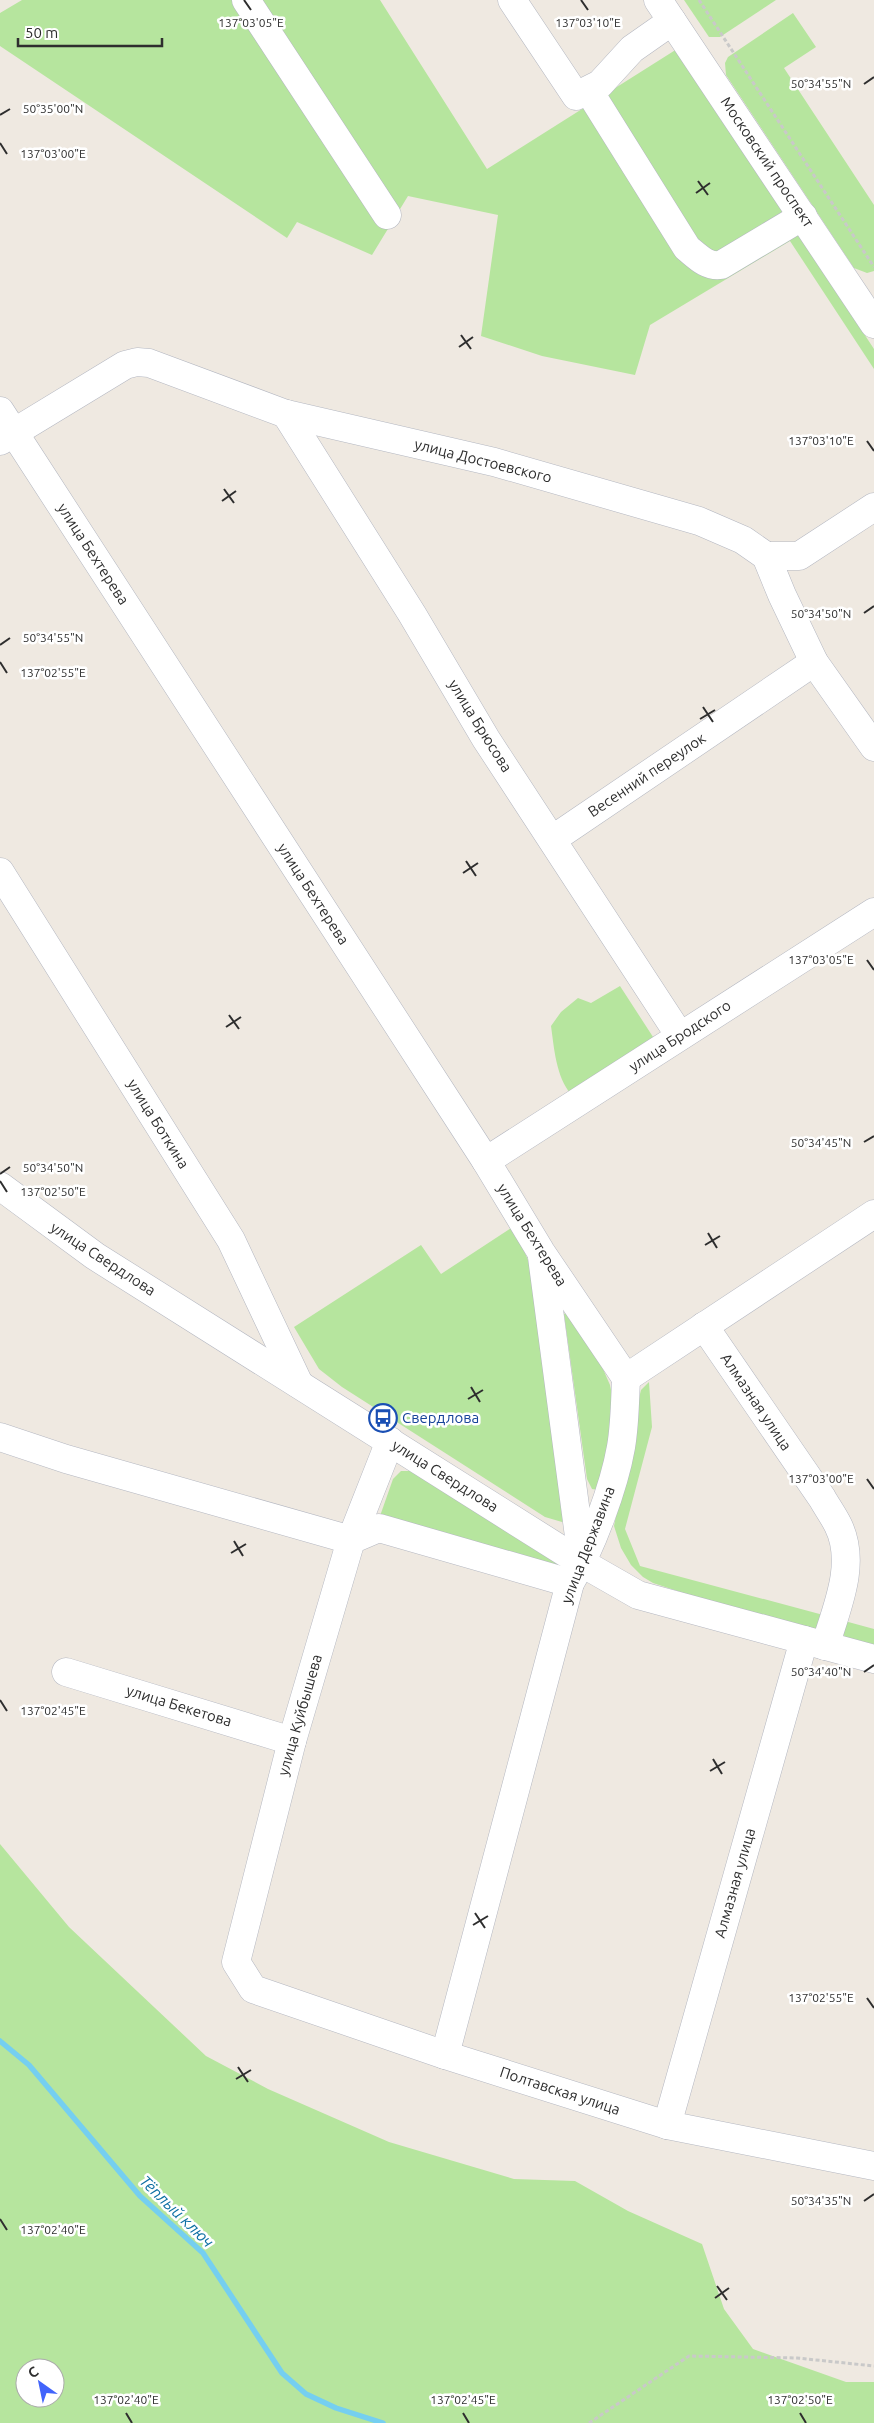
<svg xmlns="http://www.w3.org/2000/svg" width="874" height="2423" viewBox="0 0 874 2423" font-family="Ubuntu,sans-serif">
  <style>
    .green { fill: #b6e59e; fill-rule: evenodd }
    .lines { fill: none; stroke-linecap: round; stroke-linejoin: round }
    .stream { stroke: #75cff0; stroke-width: 5.5 }
    .minor-casing { stroke: #b4b7c1; stroke-width: 29 }
    .path { stroke: #c9c9c9; stroke-width: 3; stroke-dasharray: 4 2.5; stroke-linecap: butt }
    .minor { stroke: #fff; stroke-width: 28 }
    .ticks { fill: none; stroke: #2e2e2e; stroke-width: 2 }
    .labels { text-anchor: middle; stroke-width: 5; stroke-linejoin: round; paint-order: stroke }
    .street-label { font-size: 15px; fill: #2e2e2e; stroke: #fff }
    .transit-label { font-size: 15px; fill: #164399; stroke: #fff; text-anchor: start }
    .water-label { font-size: 16px; font-style: italic; fill: #0d6fa3; stroke: #fff }
    .ticks-label { font-size: 12px; text-anchor: middle; fill: #2e2e2e; stroke: #fff; stroke-width: 5; stroke-linejoin: round; paint-order: stroke }
  </style>
  <rect width="100%" height="100%" fill="#efe9e1"/>
  <g class="green">
    <polygon points="22,0 380,0 487,169 677,49 874,349 874,369 790,241 650,325 635,375 542,356 481,336 498,215 408,196 372,255 297,222 287,238 0,46 0,13"/>
    <polygon points="684,0 776,0 720,37 709,37"/>
    <polygon points="793,13 816,47 784,68 874,205 874,271 867,273 854,268 726,75 725,63 728,57"/>
    <path d="M620,986L655,1040L571,1094C556,1077 554,1047 551,1026L561,1012L578,998L591,1003Z"/>
    <polygon points="514,1226 530,1265 568,1518 562,1522 545,1517 342,1387 319,1369 294,1327 421,1245 441,1274"/>
    <polygon points="570,1310 590,1339 610,1385 616,1415 598,1490 592,1489 587,1479 564,1314"/>
    <polygon points="649,1382 652,1427 625,1529 640,1566 827,1616 822,1629 813,1631 714,1603 653,1583 643,1577 631,1565 621,1548 614,1526 639,1398 641,1390"/>
    <polygon points="401,1471 412,1471 562,1562 561,1570 380,1516 393,1479"/>
    <path d="M841,1620L874,1629V1647C856,1642 839,1643 841,1620Z"/>
    <path d="M0,1844L69,1927L206,2056L268,2089L389,2142L514,2179L575,2181L628,2211L702,2244L724,2309L753,2349L846,2382H874V2423H0ZM25,2368H55V2398H25Z"/>
  </g>
  <g class="lines">
    <polyline class="stream" points="0,2041 29,2065 140,2196 203,2253 282,2373 306,2394 336,2408 383,2423"/>
    <defs>
      <g id="minor">
        <polyline points="246,0 387,215"/>
        <polyline points="512,0 576,96 600,84 632,49 672,21"/>
        <polyline points="658,0 874,324"/>
        <path d="M589,91L687,248C698,257 707,267 721,265L803,216"/>
        <polyline points="0,411 486,1161 541,1252 626,1378"/>
        <polyline points="286,414 412,614 486,739 680,1036"/>
        <polyline points="0,441 125,365 137,362 149,363 286,414 494,462 699,521 743,540 766,556 782,595 814,662 874,747"/>
        <polyline points="766,556 799,556 874,507"/>
        <polyline points="553,839 814,662"/>
        <polyline points="0,872 231,1240 299,1384"/>
        <polyline points="486,1161 874,912"/>
        <polyline points="0,1186 95,1256 582,1563 638,1595 874,1659"/>
        <polyline points="542,1257 582,1559"/>
        <path d="M704,1326L822,1498C827,1507 833,1515 838,1525C857,1563 837,1607 825,1646"/>
        <polyline points="626,1378 874,1214"/>
        <polyline points="0,1437 66,1459 351,1540 379,1528 570,1583"/>
        <polyline points="390,1441 351,1540 292,1741 236,1962 253,1989 445,2055 667,2125 874,2166"/>
        <polyline points="66,1672 292,1741"/>
        <path d="M445,2055L570,1583C591,1549 614,1487 621,1447C625,1424 625,1401 626,1378"/>
        <polyline points="667,2125 804,1640"/>
      </g>
    </defs>
    <use href="#minor" class="minor-casing"/>
    <g class="path">
      <polyline points="699,0 874,267"/>
      <polyline points="589,2423 689,2356 797,2358 874,2366"/>
    </g>
    <use href="#minor" class="minor"/>
  </g>
  <path class="ticks" d="M244,0L251,10M581,0L588,10M864,84L874,77M0,115L10,109M0,143L7,154M698,181L708,195M696,193L710,183M461,335L471,349M459,347L473,337M867,441L874,451M224,489L234,503M222,501L236,491M864,613L874,606M0,645L10,638M0,662L7,673M703,707L713,722M700,719L715,710M466,861L476,876M463,873L478,863M867,960L874,970M229,1015L239,1029M226,1027L241,1017M864,1142L874,1136M0,1174L10,1167M0,1181L7,1192M708,1233L717,1248M705,1245L720,1236M471,1387L480,1402M468,1399L483,1390M867,1479L874,1489M234,1541L243,1556M231,1553L246,1544M864,1672L874,1665M0,1700L7,1711M713,1759L722,1774M710,1771L725,1762M475,1913L485,1928M473,1925L488,1916M867,1998L874,2008M238,2067L248,2082M236,2079L251,2070M864,2201L874,2194M0,2219L7,2230M717,2286L727,2300M715,2298L729,2288M126,2413L132,2423M463,2413L469,2423M800,2413L806,2423"/>
  <defs>
    <symbol id="bus-ring" viewBox="-11 -11 22 22"><circle r="9.5" fill="#fff" stroke="#1a4fb4" stroke-width="1.5"/><path d="M-5-6H5V4H4V6H2V4H-2V6H-4V4H-5ZM-3.5-4V0h7V-4ZM-3.5 1.2v1.5H-2V1.2ZM2 1.2v1.5H3.5V1.2Z" fill="#1a4fb4"/></symbol>
  </defs>
  <g fill-rule="evenodd">
    <use href="#bus-ring" x="367" y="1402" width="32" height="32"/>
  </g>
  <g class="labels">
    <g class="street-label">
      <text transform="translate(767 162) rotate(56)" y="5">Московский проспект</text>
      <text transform="translate(483 461) rotate(14)" y="5">улица Достоевского</text>
      <text transform="translate(93 554) rotate(57)" y="5">улица Бехтерева</text>
      <text transform="translate(480 726) rotate(58)" y="5">улица Брюсова</text>
      <text transform="translate(647 775) rotate(-34)" y="5">Весенний переулок</text>
      <text transform="translate(313 894) rotate(57)" y="5">улица Бехтерева</text>
      <text transform="translate(680 1036) rotate(-33)" y="5">улица Бродского</text>
      <text transform="translate(158 1124) rotate(58)" y="5">улица Боткина</text>
      <text transform="translate(532 1235) rotate(58)" y="5">улица Бехтерева</text>
      <text transform="translate(103 1259) rotate(33)" y="5">улица Свердлова</text>
      <text transform="translate(756 1402) rotate(56)" y="5">Алмазная улица</text>
      <text transform="translate(445 1476) rotate(32)" y="5">улица Свердлова</text>
      <text transform="translate(588 1545) rotate(-69)" y="5">улица Державина</text>
      <text transform="translate(179 1706) rotate(17)" y="5">улица Бекетова</text>
      <text transform="translate(300 1715) rotate(-74)" y="5">улица Куйбышева</text>
      <text transform="translate(735 1883) rotate(-74)" y="5">Алмазная улица</text>
      <text transform="translate(560 2091) rotate(18)" y="5">Полтавская улица</text>
    </g>
    <g class="transit-label">
      <text x="402" y="1423">Свердлова</text>
    </g>
    <g class="water-label">
      <text transform="translate(177 2211) rotate(44)" y="6">Тёплый ключ</text>
    </g>
  </g>
  <g class="ticks-label">
    <text x="251" y="27">137°03'05"E</text>
    <text x="588" y="27">137°03'10"E</text>
    <text x="821" y="88">50°34'55"N</text>
    <text x="53" y="113">50°35'00"N</text>
    <text x="53" y="158">137°03'00"E</text>
    <text x="821" y="445">137°03'10"E</text>
    <text x="821" y="618">50°34'50"N</text>
    <text x="53" y="642">50°34'55"N</text>
    <text x="53" y="677">137°02'55"E</text>
    <text x="821" y="964">137°03'05"E</text>
    <text x="821" y="1147">50°34'45"N</text>
    <text x="53" y="1172">50°34'50"N</text>
    <text x="53" y="1196">137°02'50"E</text>
    <text x="821" y="1483">137°03'00"E</text>
    <text x="821" y="1676">50°34'40"N</text>
    <text x="53" y="1715">137°02'45"E</text>
    <text x="821" y="2002">137°02'55"E</text>
    <text x="821" y="2205">50°34'35"N</text>
    <text x="53" y="2234">137°02'40"E</text>
    <text x="126" y="2404">137°02'40"E</text>
    <text x="463" y="2404">137°02'45"E</text>
    <text x="800" y="2404">137°02'50"E</text>
  </g>
  <g transform="translate(40 2383) rotate(327)"><circle r="24" fill="#ffffff" stroke="#ababab"/>
  <path d="M0-4L9 19L0 12L-9 19Z" fill="#4264fb"/>
  <text y="-8" font-size="14" font-weight="bold" text-anchor="middle" fill="#2e2e2e">С</text>
  </g>
  <path d="M18 38v8h144v-8" fill="none" stroke="#2e2e2e" stroke-width="2.5"/>
  <text x="25" y="38" font-size="15" fill="#2e2e2e" stroke="#ffffff" stroke-width="4" paint-order="stroke">50 m</text>
</svg>
